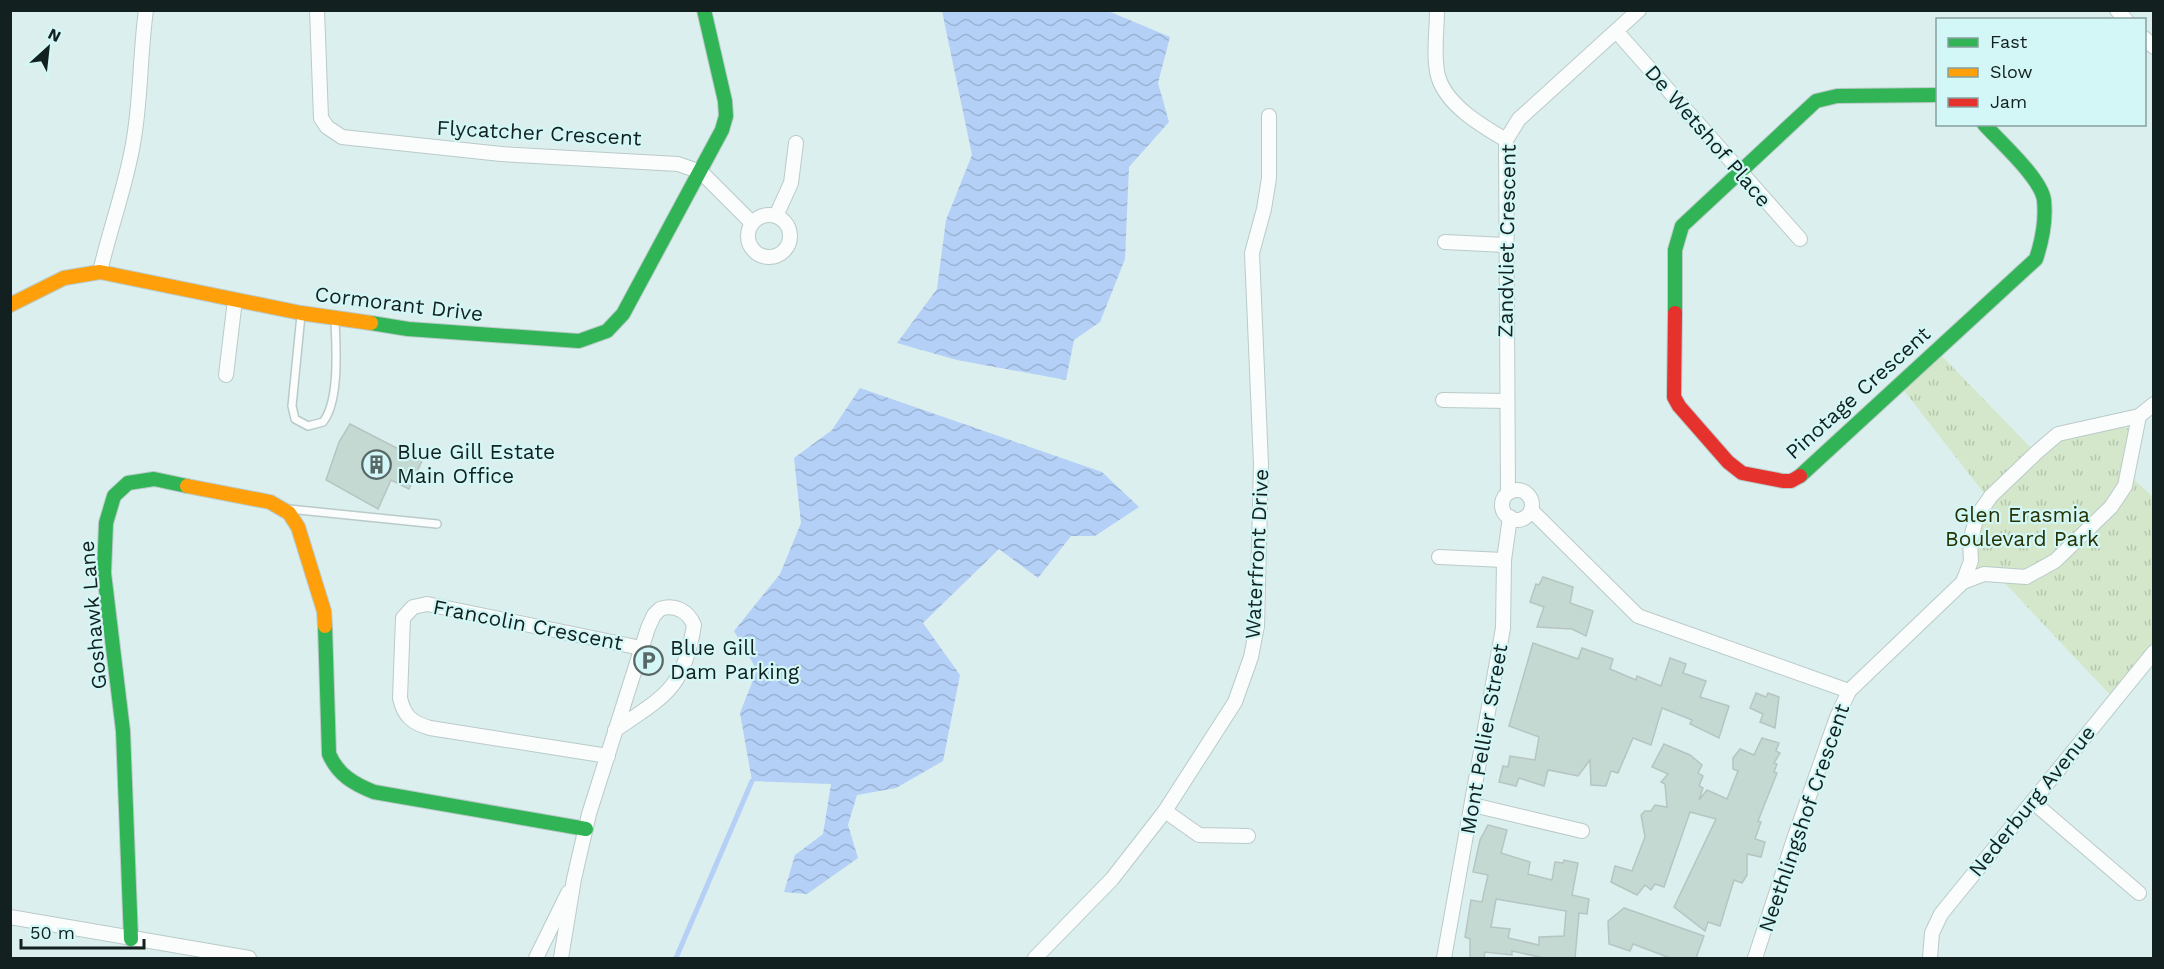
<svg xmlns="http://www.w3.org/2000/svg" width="2164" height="969" viewBox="0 0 2164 969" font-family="'Work Sans',sans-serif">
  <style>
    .park { fill: url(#park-tufts) }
    .water { fill: url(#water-waves) }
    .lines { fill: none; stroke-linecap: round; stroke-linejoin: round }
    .stream { stroke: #b4d0f7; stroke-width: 5 }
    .building { fill: #c4d9d1; stroke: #b6c5c1; stroke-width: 1.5; fill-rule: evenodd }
    .lane-casing { stroke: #bacac9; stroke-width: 10 }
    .street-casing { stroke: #bacac9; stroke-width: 16 }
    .fast-casing { stroke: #bacac9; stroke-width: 16 }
    .slow-casing { stroke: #bacac9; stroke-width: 16 }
    .jam-casing { stroke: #bacac9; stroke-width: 16 }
    .lane { stroke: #fafdfc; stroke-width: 7 }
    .street { stroke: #fafdfc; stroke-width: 14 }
    .fast { stroke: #30b455; stroke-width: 14 }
    .slow { stroke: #ff9f0a; stroke-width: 14 }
    .jam { stroke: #e5322d; stroke-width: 14 }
    .labels { text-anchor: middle; stroke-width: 4.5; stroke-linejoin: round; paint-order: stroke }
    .street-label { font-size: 21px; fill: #12201f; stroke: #d3f7f6 }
    .poi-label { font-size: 21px; fill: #12201f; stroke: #d3f7f6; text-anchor: start }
    .park-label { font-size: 21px; fill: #263202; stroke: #d3f7f6 }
  </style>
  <defs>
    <pattern id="park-tufts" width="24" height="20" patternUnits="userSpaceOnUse" patternTransform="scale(1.5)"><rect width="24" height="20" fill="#d4e7ca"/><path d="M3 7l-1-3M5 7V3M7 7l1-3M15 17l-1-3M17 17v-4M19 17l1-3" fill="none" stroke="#b5c6ad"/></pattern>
    <pattern id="water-waves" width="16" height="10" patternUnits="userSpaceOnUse" patternTransform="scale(1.5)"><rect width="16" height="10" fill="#b4d0f7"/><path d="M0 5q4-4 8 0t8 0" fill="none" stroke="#9ab2d3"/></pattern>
  </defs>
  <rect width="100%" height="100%" fill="#dbefee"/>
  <polygon class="park" points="1935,349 2035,452 2088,425 2128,428 2127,473 2153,497 2153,650 2114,699 2000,578 1981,576 1957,587 1987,497 1898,383"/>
  <g class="water">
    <polygon points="942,11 1108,11 1170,37 1158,83 1169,122 1129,167 1125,259 1100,322 1074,340 1066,380 957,360 897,343 937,289 946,220 972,155"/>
    <polygon points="860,388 1102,472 1139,507 1095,536 1071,536 1038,578 999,549 923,623 960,675 943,761 896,788 857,795 848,825 858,858 807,894 784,892 795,855 823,834 831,784 752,781 740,713 757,670 734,631 780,574 801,523 794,458 832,430"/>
  </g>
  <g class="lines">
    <polyline class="stream" points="676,958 752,781"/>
  </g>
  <g class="building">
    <polygon points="350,424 422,461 409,489 391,480 378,509 326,480 339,442"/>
    <polygon points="1543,577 1573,587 1570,603 1593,611 1586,636 1572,629 1537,627 1544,607 1530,602 1536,584 1539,585"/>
    <polygon points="1533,643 1578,659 1582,648 1613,659 1610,669 1636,680 1637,676 1661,686 1670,658 1686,664 1683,673 1706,681 1700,697 1729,706 1719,738 1690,724 1692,720 1662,708 1651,745 1633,738 1618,773 1611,771 1606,786 1591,785 1590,760 1578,776 1548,770 1544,786 1519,778 1516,786 1499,782 1503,766 1508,767 1510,756 1535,760 1539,737 1509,726"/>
    <polygon points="1756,693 1766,697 1768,693 1779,697 1775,728 1760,722 1763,714 1750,708"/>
    <polygon points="1762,738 1779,743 1776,751 1780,753 1774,763 1777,764 1774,772 1777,773 1758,821 1761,822 1755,839 1765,842 1761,857 1747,854 1747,875 1742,883 1734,880 1720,926 1708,922 1705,931 1674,907 1716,819 1690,812 1664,887 1655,884 1651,890 1645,885 1637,895 1611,882 1615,866 1632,871 1645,837 1641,815 1645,811 1651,811 1655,805 1667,807 1665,784 1661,782 1668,774 1652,767 1664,744 1690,755 1702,765 1698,773 1703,776 1699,786 1703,788 1699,800 1707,790 1727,799 1738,771 1733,769 1733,758 1740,749 1754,755"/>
    <path d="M1488,825L1507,830L1501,853L1530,862L1528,874L1552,880L1555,862L1563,863L1564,860L1578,863L1572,895L1589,899L1587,914L1579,913L1575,958H1544L1512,951V955L1485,952L1484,958H1470V939L1465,937L1471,900L1482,902L1488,875L1473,872L1480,840ZM1496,899L1566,911L1564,936L1539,937V945L1508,938L1510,929L1491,927Z"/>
    <polygon points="1624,908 1704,936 1696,958 1670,958 1633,944 1630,951 1609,944 1608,921"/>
  </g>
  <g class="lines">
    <defs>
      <g id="lane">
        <path d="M301,315L292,406L295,419L308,426L323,422C340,400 336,347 335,320"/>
        <polyline points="289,509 437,524"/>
      </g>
      <g id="street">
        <polyline points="317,10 321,118 327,127 342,137 501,154 678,164 701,172 752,223"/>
        <path d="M1437,10C1437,31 1433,56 1438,76C1446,105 1482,126 1506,140"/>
        <polyline points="2117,10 2126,20"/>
        <polyline points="1617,32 1800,239"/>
        <polyline points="2144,38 2154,47"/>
        <circle cx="769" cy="236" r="21"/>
        <polyline points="776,216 791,183 796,143"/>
        <polyline points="1445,242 1505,245"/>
        <path d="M100,272C110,227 127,184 134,138C141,96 140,53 146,10"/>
        <polyline points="226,375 235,300"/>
        <polyline points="1443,400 1507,401"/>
        <circle cx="1517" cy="505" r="15"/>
        <polyline points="1508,493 1506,140 1519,119 1639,10"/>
        <polyline points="1531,510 1638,616 1849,691"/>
        <polyline points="1439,557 1504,560"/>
        <polyline points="1963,582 1971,561 1970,541 1977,516 1991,496 2037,452 2058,434 2139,416 2154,404"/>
        <path d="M608,756L430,728C412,723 404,716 400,698L403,618L413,607L427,604L641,648"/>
        <polyline points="2033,802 2139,893"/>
        <polyline points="1473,805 1582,831"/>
        <polyline points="1165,811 1199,835 1248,836"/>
        <polyline points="10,917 249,958"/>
        <polyline points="536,958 568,893"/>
        <path d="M561,958L574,879L589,814L648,628L654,615L660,609C675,604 688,611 694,625C684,689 665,696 615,730"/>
        <polyline points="1035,958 1112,879 1165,811 1235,702 1251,657 1257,626 1261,464 1252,253 1264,209 1269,178 1269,116"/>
        <polyline points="1444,958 1503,628 1504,560 1510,517"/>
        <polyline points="1755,958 1795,836 1837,717 1849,691 1963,582 1984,574 2026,577 2055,561 2111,507 2125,486 2139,416"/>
        <polyline points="1930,958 1932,933 1941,914 2154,652"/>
      </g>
      <g id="fast">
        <polyline points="1675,313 1675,250 1682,226 1816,101 1837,96 1938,95"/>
        <polyline points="371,323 408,329 579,341 607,331 623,314 722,130 726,116 725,101 704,10"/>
        <path d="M1800,476L2036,259C2042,241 2046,219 2044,200C2041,178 1999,141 1984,124"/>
        <path d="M325,626L329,754C338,775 354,784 374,792L586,829"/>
        <polyline points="131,939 123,731 104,573 106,523 114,496 128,483 154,479 187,486"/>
      </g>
      <g id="slow">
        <polyline points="10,305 64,278 100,272 301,313 371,323"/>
        <polyline points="187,486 270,502 289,513 298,527 324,611 325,626"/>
      </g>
      <polyline id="jam" points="1675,313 1674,397 1679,406 1728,462 1742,473 1783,481 1791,481 1800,476"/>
    </defs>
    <use href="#lane" class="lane-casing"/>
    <use href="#street" class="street-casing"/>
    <use href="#fast" class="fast-casing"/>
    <use href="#slow" class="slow-casing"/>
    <use href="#jam" class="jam-casing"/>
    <use href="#lane" class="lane"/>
    <use href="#street" class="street"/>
    <use href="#fast" class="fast"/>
    <use href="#slow" class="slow"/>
    <use href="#jam" class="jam"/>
  </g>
  <defs>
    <symbol id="building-ring" viewBox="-11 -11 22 22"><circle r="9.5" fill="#d3f7f6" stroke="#586867" stroke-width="1.5"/><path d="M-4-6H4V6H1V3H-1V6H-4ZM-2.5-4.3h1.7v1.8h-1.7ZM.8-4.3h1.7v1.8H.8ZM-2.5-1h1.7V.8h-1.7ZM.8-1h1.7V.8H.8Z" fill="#586867"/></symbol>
    <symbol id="parking-ring" viewBox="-11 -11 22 22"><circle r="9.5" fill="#d3f7f6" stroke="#586867" stroke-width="1.5"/><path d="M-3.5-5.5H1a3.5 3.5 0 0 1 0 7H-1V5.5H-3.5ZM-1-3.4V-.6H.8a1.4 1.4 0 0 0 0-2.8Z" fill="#586867"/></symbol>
  </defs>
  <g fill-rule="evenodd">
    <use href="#building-ring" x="360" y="448" width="33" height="33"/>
    <use href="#parking-ring" x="632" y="644" width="33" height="33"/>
  </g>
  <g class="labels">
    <g class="street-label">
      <text transform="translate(539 133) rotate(3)" y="7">Flycatcher Crescent</text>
      <text transform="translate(1708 136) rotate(49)" y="7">De Wetshof Place</text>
      <text transform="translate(1507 241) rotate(-89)" y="7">Zandvliet Crescent</text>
      <text transform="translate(399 304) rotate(7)" y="7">Cormorant Drive</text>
      <text transform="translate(1858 393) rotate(-42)" y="7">Pinotage Crescent</text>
      <text transform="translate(1257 554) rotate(-87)" y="7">Waterfront Drive</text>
      <text transform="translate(93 615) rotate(-95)" y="7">Goshawk Lane</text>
      <text transform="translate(528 625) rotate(11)" y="7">Francolin Crescent</text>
      <text transform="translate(1484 739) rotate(-80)" y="7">Mont Pellier Street</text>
      <text transform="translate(2032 801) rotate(-51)" y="7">Nederburg Avenue</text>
      <text transform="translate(1804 818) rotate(-71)" y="7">Neethlingshof Crescent</text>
    </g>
    <g class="poi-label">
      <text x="397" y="459">Blue Gill Estate<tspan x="397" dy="24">Main Office</tspan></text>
      <text x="670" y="655">Blue Gill<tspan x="670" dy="24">Dam Parking</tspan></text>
    </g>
    <g class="park-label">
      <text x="2022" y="522">Glen Erasmia<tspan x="2022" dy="24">Boulevard Park</tspan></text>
    </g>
  </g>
  <rect width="2164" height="969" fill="none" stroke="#12201f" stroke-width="24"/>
  <rect x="1936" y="18" width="210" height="108" fill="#d3f7f6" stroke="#86a1a0" stroke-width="1.5"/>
  <rect x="1948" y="38" width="30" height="9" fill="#30b455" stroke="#86a1a0" stroke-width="1.5"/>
  <text x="1990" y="48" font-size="18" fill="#12201f">Fast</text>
  <rect x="1948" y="68" width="30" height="9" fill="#ff9f0a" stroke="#86a1a0" stroke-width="1.5"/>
  <text x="1990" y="78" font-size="18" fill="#12201f">Slow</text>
  <rect x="1948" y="98" width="30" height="9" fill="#e5322d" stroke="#86a1a0" stroke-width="1.5"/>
  <text x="1990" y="108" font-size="18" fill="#12201f">Jam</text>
  <g transform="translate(48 48) rotate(27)" stroke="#d3f7f6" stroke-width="4.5" paint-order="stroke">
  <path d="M0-4.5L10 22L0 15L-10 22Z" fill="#12201f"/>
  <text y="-9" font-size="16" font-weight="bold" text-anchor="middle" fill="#12201f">N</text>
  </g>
  <path d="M21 939v9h123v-9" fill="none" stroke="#12201f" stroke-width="3"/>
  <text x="30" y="939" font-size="18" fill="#12201f" stroke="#d3f7f6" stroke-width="4.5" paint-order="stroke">50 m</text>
</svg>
